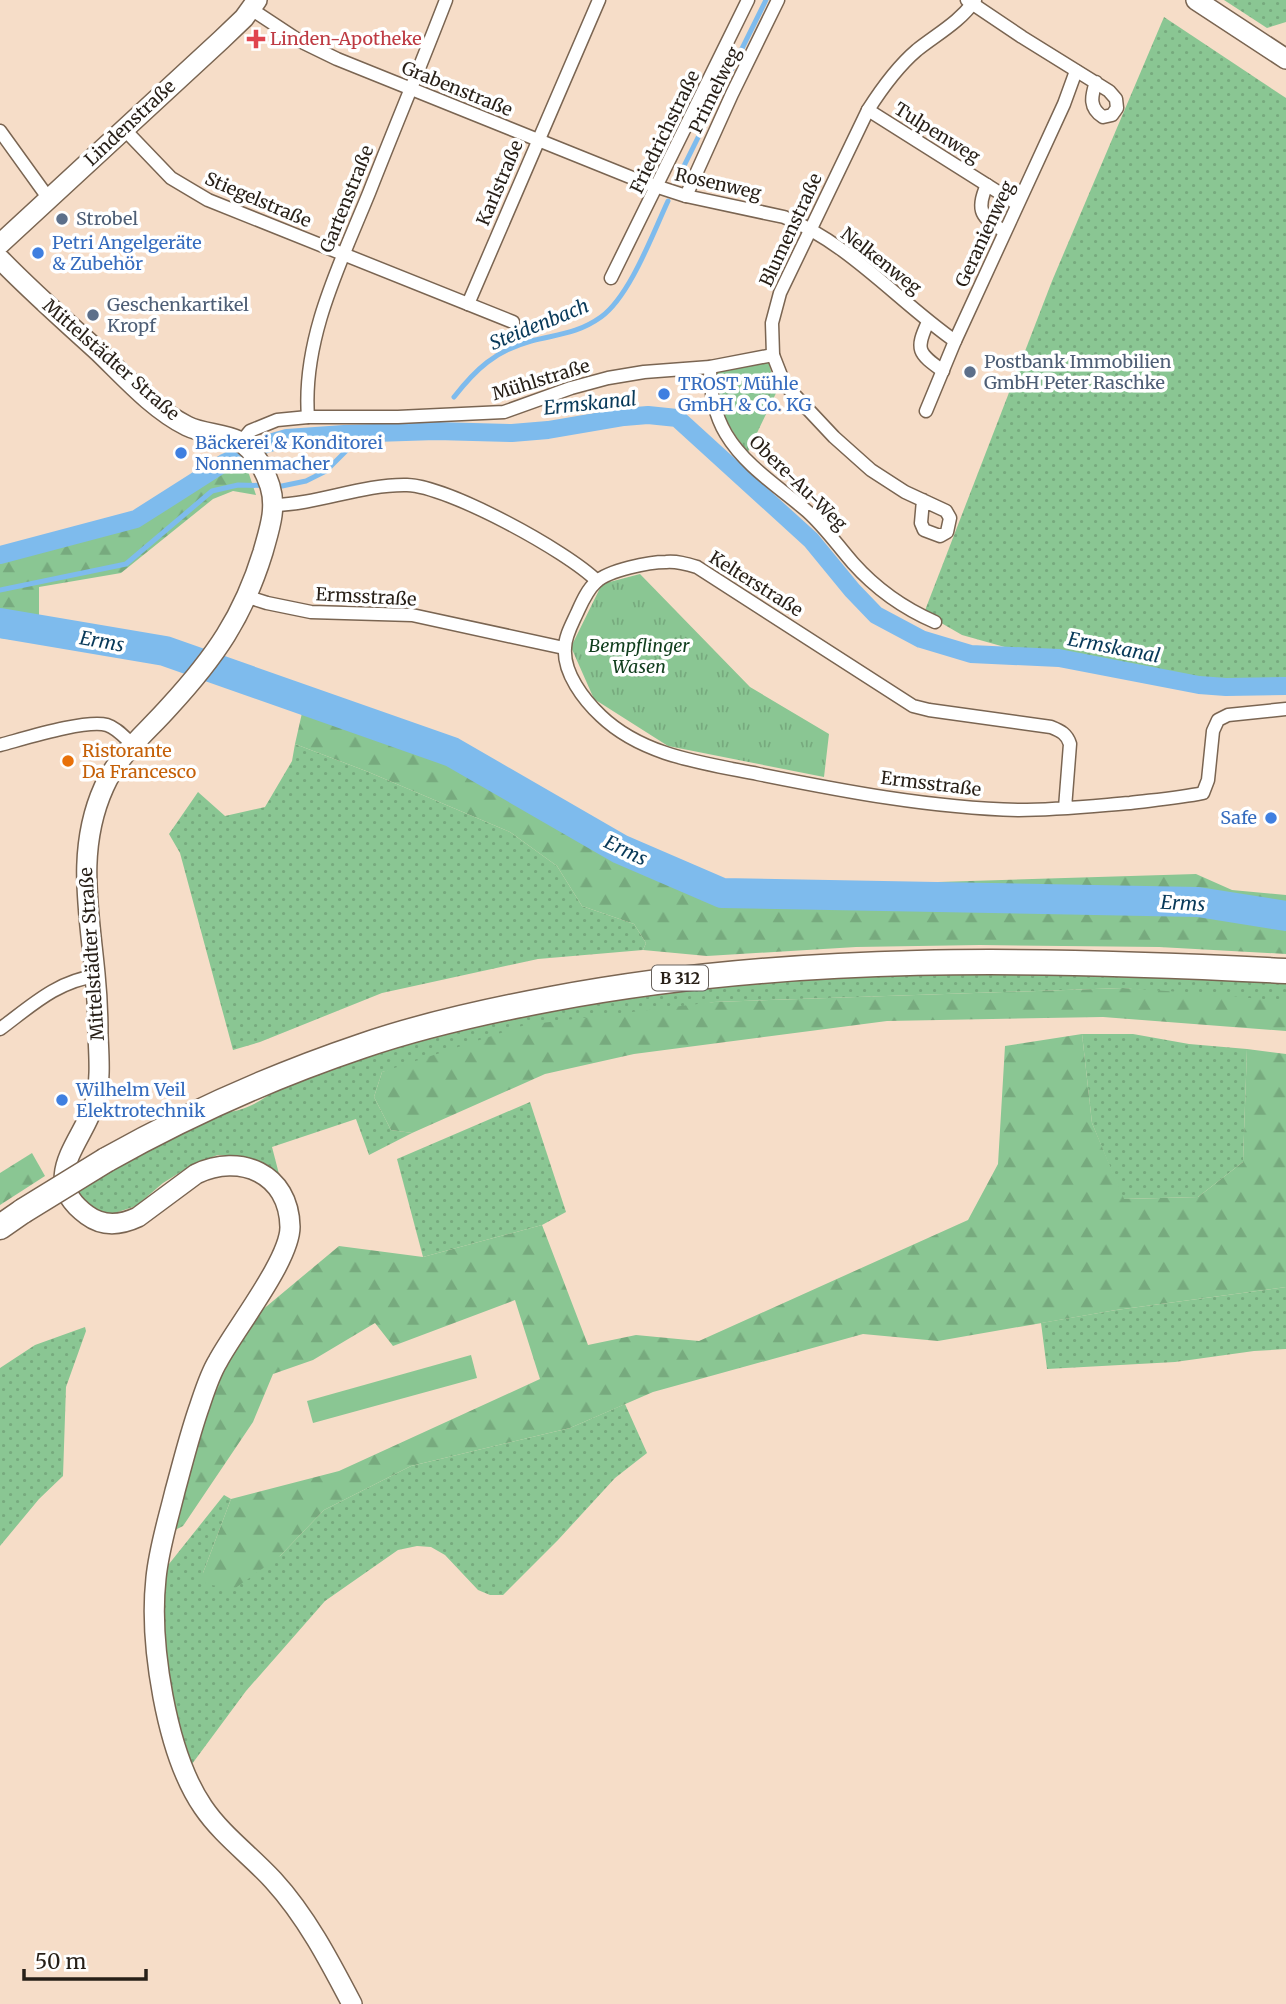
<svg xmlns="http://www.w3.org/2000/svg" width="1286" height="2004" viewBox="0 0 1286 2004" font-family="Merriweather,serif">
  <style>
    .grass { fill: url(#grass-dots) }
    .forest { fill: url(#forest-firs) }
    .park { fill: url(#park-tufts) }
    .pitch { fill: #8ac693 }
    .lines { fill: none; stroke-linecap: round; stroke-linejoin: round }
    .stream { stroke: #7ebbed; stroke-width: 5 }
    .canal { stroke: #7ebbed; stroke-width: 18 }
    .river { stroke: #7ebbed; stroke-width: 30 }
    .street-casing { stroke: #7a6552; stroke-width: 15 }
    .secondary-casing { stroke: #7a6552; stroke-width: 22 }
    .highway-casing { stroke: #7a6552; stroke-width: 27 }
    .street { stroke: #fff; stroke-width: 12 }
    .secondary { stroke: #fff; stroke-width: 19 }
    .highway { stroke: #fff; stroke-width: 24 }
    .highway-bridge-casing { stroke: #7a6552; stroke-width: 27; stroke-linecap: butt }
    .highway-bridge { stroke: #fff; stroke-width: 24 }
    .health-dot { fill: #e0444e; stroke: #fff; stroke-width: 2.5 }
    .service-dot { fill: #5c6f8a; stroke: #fff; stroke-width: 2.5 }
    .shop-dot { fill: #3f7fe0; stroke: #fff; stroke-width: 2.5 }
    .food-dot { fill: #e8710a; stroke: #fff; stroke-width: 2.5 }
    .labels { text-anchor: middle; stroke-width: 7; stroke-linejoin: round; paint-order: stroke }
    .shield { fill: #fff; stroke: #68625d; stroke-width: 2 }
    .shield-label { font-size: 16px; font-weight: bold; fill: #271f17 }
    .health-label { font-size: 18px; fill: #be3a42; stroke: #fff; text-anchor: start }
    .street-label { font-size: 18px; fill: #271f17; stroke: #fff }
    .service-label { font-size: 18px; fill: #4e5e75; stroke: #fff; text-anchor: start }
    .shop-label { font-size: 18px; fill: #366cbe; stroke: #fff; text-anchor: start }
    .park-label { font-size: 18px; font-style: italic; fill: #103d1c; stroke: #fff }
    .food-label { font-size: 18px; fill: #c56008; stroke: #fff; text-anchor: start }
    .water-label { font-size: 19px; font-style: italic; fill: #083959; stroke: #fff }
  </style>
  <defs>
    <pattern id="grass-dots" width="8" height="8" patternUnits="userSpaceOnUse" patternTransform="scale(1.75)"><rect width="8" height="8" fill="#8ac693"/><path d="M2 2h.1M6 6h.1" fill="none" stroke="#77aa7e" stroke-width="1.8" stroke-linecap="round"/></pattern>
    <pattern id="forest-firs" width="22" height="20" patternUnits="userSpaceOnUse" patternTransform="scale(1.75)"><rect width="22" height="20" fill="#8ac693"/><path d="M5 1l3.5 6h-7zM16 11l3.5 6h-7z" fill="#77aa7e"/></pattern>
    <pattern id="park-tufts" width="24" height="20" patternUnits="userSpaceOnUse" patternTransform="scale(1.75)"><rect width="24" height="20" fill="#8ac693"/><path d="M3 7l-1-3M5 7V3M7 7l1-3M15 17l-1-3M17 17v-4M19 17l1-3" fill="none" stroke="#77aa7e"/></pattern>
  </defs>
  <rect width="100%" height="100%" fill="#f6ddc8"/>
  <g class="grass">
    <polygon points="1224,0 1286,0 1286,22 1267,28"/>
    <polygon points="1164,17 1286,98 1286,688 1055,661 962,635 924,613 1052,281"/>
    <polygon points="295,744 366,771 510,832 557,866 582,906 634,924 646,943 643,950 538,959 382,993 260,1042 233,1050 180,853 169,834 198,792 225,816 265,807 292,761"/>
    <path d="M948,972L1107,974L1286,981V1005L1123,988L714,1002L382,1072L374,1097L391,1130L412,1133L369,1155L356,1119L272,1147L279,1174L273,1175L244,1157L218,1155L195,1163L163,1183L136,1206L115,1213L99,1214L74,1194L104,1173L217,1113C240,1113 260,1103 278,1088L405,1043L522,1014L718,984Z"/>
    <polygon points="1082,1034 1133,1034 1189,1044 1247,1049 1243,1162 1198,1197 1123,1199 1092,1123"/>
    <polygon points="530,1102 566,1212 542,1225 423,1257 397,1159"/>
    <polygon points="1286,1287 1286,1349 1254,1351 1175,1362 1047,1369 1041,1323 1116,1310"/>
    <polygon points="85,1327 86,1331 66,1387 63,1476 39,1499 0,1546 0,1368 35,1345"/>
    <polygon points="625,1404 647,1453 615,1478 558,1540 503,1595 490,1595 478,1590 445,1555 431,1547 417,1546 398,1550 325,1601 246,1691 192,1764 175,1713 164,1646 165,1569 224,1495 231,1499 203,1573 280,1556 324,1510 411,1466 570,1428"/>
  </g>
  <g class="forest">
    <polygon points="232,465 248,471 256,495 233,491 213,499 121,573 39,587 39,643 0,638 0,561 135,524"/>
    <polygon points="304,704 482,776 634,855 715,889 1196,874 1232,890 1286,895 1286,954 1159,947 980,945 856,947 707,956 643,950 646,943 634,924 582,906 557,866 510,832 366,771 295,744"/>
    <polygon points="1123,988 1223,995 1286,1002 1286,1031 1103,1017 887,1021 634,1054 545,1074 412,1133 391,1130 374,1097 382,1072 525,1025 714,1002"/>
    <polygon points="1082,1034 1092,1123 1124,1199 1198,1197 1243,1162 1247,1049 1286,1054 1286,1287 1116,1310 938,1341 863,1334 653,1392 570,1428 411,1466 324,1510 280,1556 234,1589 206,1584 203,1573 231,1499 339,1471 540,1379 515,1300 393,1346 375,1323 313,1360 273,1374 253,1422 183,1526 173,1531 208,1399 226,1362 261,1311 339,1246 423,1257 542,1225 588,1345 636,1335 699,1341 968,1220 998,1164 1005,1046"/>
    <polygon points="32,1153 45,1176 0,1205 0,1173"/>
  </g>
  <g class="park">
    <path d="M768,361L777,391L748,452C729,429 714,403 715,372Z"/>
    <polygon points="640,574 750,687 829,734 824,777 668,746 594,699 571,647 602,584"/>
  </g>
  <polygon class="pitch" points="471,1355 477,1378 313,1423 307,1401"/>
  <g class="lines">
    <g class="stream">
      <polyline points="677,180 766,0"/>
      <path d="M454,397C476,369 495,351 531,341C558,334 577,334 601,317C630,296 653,233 668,201"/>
      <polyline points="0,590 126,564 212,491 238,485 282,486 306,481 326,471 364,433"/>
    </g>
    <polyline class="canal" points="0,555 136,519 224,463 266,444 287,438 344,434 436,431 512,433 548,430 624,417 648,415 677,418 811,540 852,590 876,615 921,639 971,654 1059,658 1199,685 1226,687 1286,686"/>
    <polyline class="river" points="0,623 165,651 452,752 620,849 722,893 1198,902 1286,916"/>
    <defs>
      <g id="street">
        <path d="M967,0L1022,37L1109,91L1116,99L1117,108L1112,115L1103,117C1089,108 1091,97 1096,82"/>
        <path d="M251,9L298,40L337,59L640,181L686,196L784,217C849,243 898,301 955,341"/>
        <polyline points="868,110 1017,204"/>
        <polyline points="124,129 171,178 208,200 513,322"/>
        <polyline points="0,131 49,199"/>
        <path d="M987,185C975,211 982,218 1004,231"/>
        <polyline points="686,196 732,94 778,0"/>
        <polyline points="611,278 748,0"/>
        <polyline points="468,304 599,0"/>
        <path d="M928,322C915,350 918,353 943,371"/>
        <path d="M710,367C710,390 714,414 726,434C745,466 779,487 807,511C825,527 838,546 853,563C877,590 903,608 935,622"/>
        <polyline points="926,411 955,341 1064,104 1076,71"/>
        <path d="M308,417C302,339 340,264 369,193C394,129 421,65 446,0"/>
        <polyline points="241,442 250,431 277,420 308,417 398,417 504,412 571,388 608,378 644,372 710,367 773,355"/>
        <path d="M923,500L921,523L924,530L940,536L947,532L950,518L946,511L905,492L871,470L834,437L788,388L782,378L773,355L772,323L780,293L868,110C882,88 897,67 917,50C937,34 960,22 975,0"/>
        <path d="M274,505C319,504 362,484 407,485C448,486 567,551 597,581"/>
        <polyline points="248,597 267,603 311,612 412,615 564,648"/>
        <path d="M0,745C23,739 86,719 107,725C117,728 125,738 133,745"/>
        <path d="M1065,808L1070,744C1067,734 1061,731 1051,727L929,710L913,706L697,567C687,564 677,561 666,562C649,562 609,570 596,582C587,590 582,602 577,613C572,624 565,636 565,648C563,673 584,700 601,716C643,756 703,763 758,774C843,791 931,808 1019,810C1056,810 1093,806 1130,803C1154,800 1179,798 1203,793L1208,780L1213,731L1218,720L1228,715L1286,709"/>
        <path d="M0,1029C31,1006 57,981 96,976"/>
      </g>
      <g id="secondary">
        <polyline points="1196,0 1286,59"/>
        <polyline points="0,244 221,40 244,18 257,0"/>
        <path d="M0,259C31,291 65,321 98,351C125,377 153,409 187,426C203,434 223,433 239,441C254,449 265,471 270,486C277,509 269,530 263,552C243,617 215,657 169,707C146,733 118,755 104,787C76,849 89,910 95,974C97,994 98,1015 98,1035C99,1057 101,1081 95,1102C83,1142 37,1179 87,1215C103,1227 121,1225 138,1217L196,1174C240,1153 289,1173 290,1227C290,1260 235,1329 218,1361C210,1374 205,1390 200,1405C190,1433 183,1462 175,1491C168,1520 159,1548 156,1578C149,1643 166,1753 203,1807C222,1835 250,1855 273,1880C306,1916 329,1960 352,2004"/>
      </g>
      <g id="highway">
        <path d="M106,1160C188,1114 273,1076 362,1046C423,1025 487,1011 551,999C793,953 1041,958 1286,971"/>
        <polyline points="0,1227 23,1211"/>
      </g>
    </defs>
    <use href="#street" class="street-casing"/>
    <use href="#secondary" class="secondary-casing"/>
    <use href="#highway" class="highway-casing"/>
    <use href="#street" class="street"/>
    <use href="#secondary" class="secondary"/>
    <use href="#highway" class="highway"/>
    <defs>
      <polyline id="highway-bridge" points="23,1211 106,1160"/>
    </defs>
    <use href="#highway-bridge" class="highway-bridge-casing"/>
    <use href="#highway-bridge" class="highway-bridge"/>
  </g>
  <path class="health-dot" d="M252.5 28.5h7v7h7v7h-7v7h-7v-7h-7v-7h7z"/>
  <g class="service-dot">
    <circle cx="62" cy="219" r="7"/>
    <circle cx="93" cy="315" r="7"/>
    <circle cx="970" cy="372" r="7"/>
  </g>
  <g class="shop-dot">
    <circle cx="38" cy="253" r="7"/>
    <circle cx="664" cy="394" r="7"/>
    <circle cx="181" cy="453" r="7"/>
    <circle cx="1271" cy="818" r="7"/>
    <circle cx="62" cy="1100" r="7"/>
  </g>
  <circle class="food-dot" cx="68" cy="761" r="7"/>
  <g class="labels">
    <rect class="shield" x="652" y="965.5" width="56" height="25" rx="5"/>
    <g class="shield-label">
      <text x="680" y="984">B 312</text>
    </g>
    <g class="health-label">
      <text x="270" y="45">Linden-Apotheke</text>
    </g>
    <g class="street-label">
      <text transform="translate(457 89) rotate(22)" y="6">Grabenstraße</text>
      <text transform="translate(715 90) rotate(-64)" y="6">Primelweg</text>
      <text transform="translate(130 123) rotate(-43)" y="6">Lindenstraße</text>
      <text transform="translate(665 132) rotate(-64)" y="6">Friedrichstraße</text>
      <text transform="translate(937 133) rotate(32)" y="6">Tulpenweg</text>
      <text transform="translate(500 183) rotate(-67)" y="6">Karlstraße</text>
      <text transform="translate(718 184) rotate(13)" y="6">Rosenweg</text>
      <text transform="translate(347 199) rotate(-68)" y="6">Gartenstraße</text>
      <text transform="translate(258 200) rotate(23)" y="6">Stiegelstraße</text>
      <text transform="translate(791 230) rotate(-65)" y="6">Blumenstraße</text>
      <text transform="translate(985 234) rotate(-65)" y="6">Geranienweg</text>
      <text transform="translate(881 261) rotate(38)" y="6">Nelkenweg</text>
      <text transform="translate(111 360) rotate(41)" y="6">Mittelstädter Straße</text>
      <text transform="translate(541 380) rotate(-17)" y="6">Mühlstraße</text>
      <text transform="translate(798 483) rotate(44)" y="6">Obere-Au-Weg</text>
      <text transform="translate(756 584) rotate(32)" y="6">Kelterstraße</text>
      <text transform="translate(366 597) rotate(3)" y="6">Ermsstraße</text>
      <text transform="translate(931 784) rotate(7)" y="6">Ermsstraße</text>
      <text transform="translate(92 954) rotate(-94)" y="6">Mittelstädter Straße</text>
    </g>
    <g class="service-label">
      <text x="76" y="225">Strobel</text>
      <text x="107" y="311">Geschenkartikel<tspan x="107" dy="21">Kropf</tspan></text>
      <text x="984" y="368">Postbank Immobilien<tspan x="984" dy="21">GmbH Peter Raschke</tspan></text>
    </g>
    <g class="shop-label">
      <text x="52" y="249">Petri Angelgeräte<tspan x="52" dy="21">&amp; Zubehör</tspan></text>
      <text x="678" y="390">TROST Mühle<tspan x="678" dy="21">GmbH &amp; Co. KG</tspan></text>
      <text x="195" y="449">Bäckerei &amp; Konditorei<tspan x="195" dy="21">Nonnenmacher</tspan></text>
      <text x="1257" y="824" text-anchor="end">Safe</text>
      <text x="76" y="1096">Wilhelm Veil<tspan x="76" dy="21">Elektrotechnik</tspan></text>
    </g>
    <g class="park-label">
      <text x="639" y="652">Bempflinger<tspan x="639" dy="21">Wasen</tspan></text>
    </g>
    <g class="food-label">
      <text x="82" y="757">Ristorante<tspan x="82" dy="21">Da Francesco</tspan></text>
    </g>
    <g class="water-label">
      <text transform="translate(539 324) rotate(-22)" y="7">Steidenbach</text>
      <text transform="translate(590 403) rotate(-6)" y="7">Ermskanal</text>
      <text transform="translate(102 641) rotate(10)" y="7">Erms</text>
      <text transform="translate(1114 647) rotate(11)" y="7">Ermskanal</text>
      <text transform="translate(626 850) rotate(26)" y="7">Erms</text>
      <text transform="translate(1183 903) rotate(3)" y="7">Erms</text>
    </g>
  </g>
  <path d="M24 1969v10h122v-10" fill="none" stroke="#271f17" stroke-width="3.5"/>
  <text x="35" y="1969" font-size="21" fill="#271f17" stroke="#ffffff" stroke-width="5" paint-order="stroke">50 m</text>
</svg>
